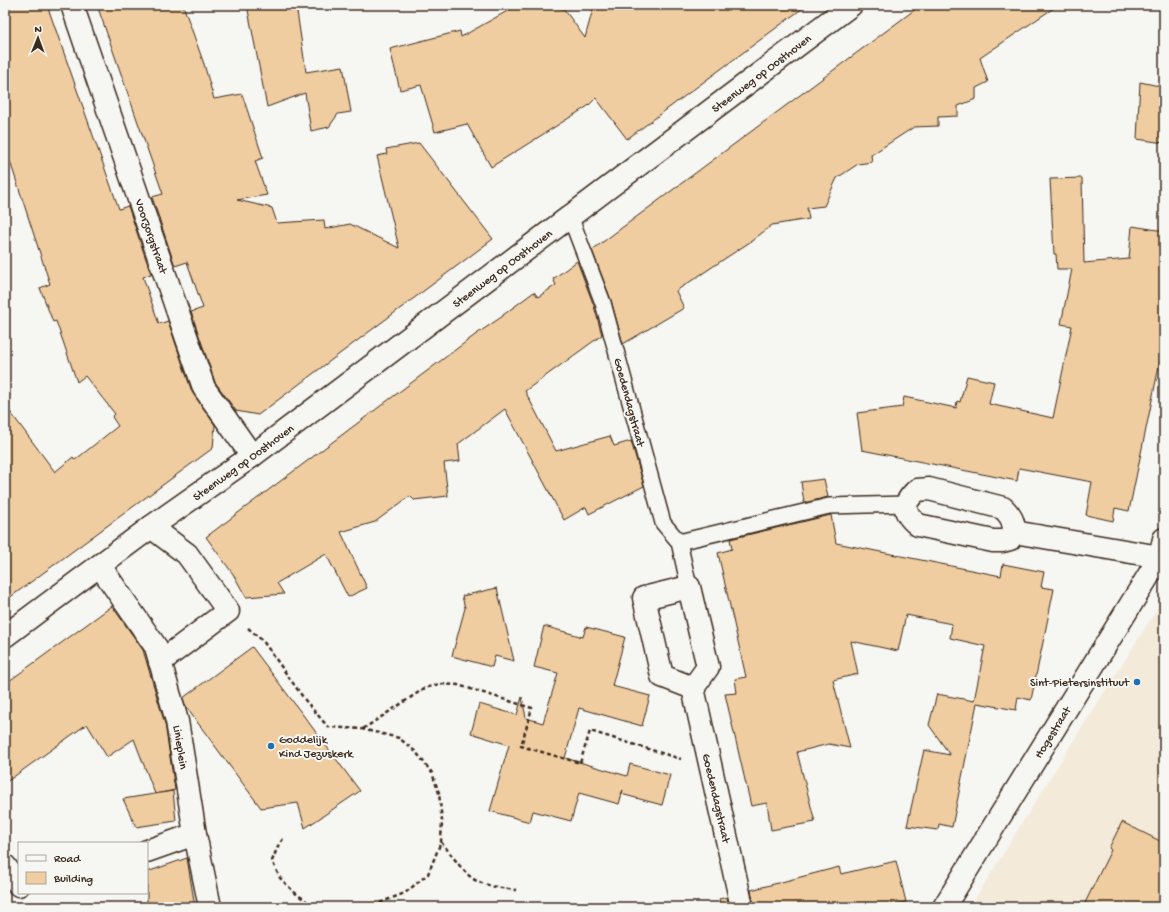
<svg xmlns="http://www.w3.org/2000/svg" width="1169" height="912" viewBox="0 0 1169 912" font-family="'Gochi Hand',sans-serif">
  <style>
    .built { fill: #f4ead9 }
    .building { fill: #efcda0; stroke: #3b2a1e }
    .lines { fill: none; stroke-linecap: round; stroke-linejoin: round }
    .service-casing { stroke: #3b2a1e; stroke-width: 18 }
    .minor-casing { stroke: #3b2a1e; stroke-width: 25 }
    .tertiary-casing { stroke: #3b2a1e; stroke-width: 25 }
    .path { stroke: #3b2a1e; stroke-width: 2.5; stroke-dasharray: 4 3; stroke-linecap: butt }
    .service { stroke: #f6f6f2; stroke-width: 15 }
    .minor { stroke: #f6f6f2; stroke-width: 22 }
    .tertiary { stroke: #f6f6f2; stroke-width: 22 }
    .poi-dot { fill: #1f6fb2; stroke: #f6f6f2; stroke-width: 1.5 }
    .labels { text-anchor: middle; stroke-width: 4; stroke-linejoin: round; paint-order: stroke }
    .street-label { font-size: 12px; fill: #3b2a1e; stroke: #f6f6f2 }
    .poi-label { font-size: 12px; fill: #3b2a1e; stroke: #f6f6f2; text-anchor: end }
  </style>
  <rect width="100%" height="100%" fill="#f6f6f2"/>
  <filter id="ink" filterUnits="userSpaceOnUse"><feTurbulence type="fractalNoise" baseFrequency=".025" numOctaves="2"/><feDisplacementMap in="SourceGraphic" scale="8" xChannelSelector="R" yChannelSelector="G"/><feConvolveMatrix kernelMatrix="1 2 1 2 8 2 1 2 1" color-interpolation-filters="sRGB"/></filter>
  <g filter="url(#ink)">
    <polygon class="built" points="1164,598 1164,907 970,907 1057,767"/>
    <g class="building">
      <polygon points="5,5 47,5 119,209 128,206 151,274 143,277 159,324 168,321 192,392 215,425 213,448 5,601 5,405 55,472 73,457 75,460 118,426 112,417 115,414 85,376 77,382 56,321 53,322 40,288 50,284 5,146"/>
      <polygon points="97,5 183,5 204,64 214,99 242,94 263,158 255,161 267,195 237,200 272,208 277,223 324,220 325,229 350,224 399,248 377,156 387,154 386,149 419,143 493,239 258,415 236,411 215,382 191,312 203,308 187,262 175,266 152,197 163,194"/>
      <polygon points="247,5 296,5 306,72 343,66 351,112 338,114 329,127 311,131 305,93 267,107"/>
      <polygon points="518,5 561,5 585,38 594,5 807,5 627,139 596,98 588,106 491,167 467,124 435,132 421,85 400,90 390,49 460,31 461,37"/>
      <polygon points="921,5 1058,5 980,58 988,82 976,88 976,99 958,106 958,116 938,117 938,126 914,127 871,155 872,162 858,164 837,178 824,206 807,208 809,219 772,225 753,240 676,291 684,308 623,344 611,300 592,250"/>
      <polygon points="1140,82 1164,87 1164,143 1137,139"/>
      <polygon points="1082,178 1084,263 1129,259 1132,226 1164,231 1164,342 1129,511 1115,508 1113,521 1086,515 1092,482 1019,468 1017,481 862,450 857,413 902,407 904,397 956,408 957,401 960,402 967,376 994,382 989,404 1053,418 1072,326 1061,324 1072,269 1057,269 1056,254 1054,254 1050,179"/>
      <polygon points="577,261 594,306 602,335 525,391 556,451 610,436 614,446 631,441 644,486 589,514 586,507 564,520 505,409 458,444 460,461 444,463 448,496 414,500 410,496 375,522 341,532 367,588 348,597 326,554 277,583 284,594 246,597 233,574 206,537 475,335 503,316 503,315 534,292 538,297 556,285 553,279"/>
      <polygon points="824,479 828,497 804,503 801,482"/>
      <polygon points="831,515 836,543 1001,576 1003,564 1044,572 1041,587 1054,589 1031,700 1018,697 1016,710 977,703 952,827 939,824 938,830 907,826 924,750 950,755 929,725 937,694 974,701 985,646 950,638 952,624 906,615 898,651 851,641 858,674 833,680 850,748 829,744 797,752 815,822 771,830 767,803 751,806 725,694 737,693 735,679 746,677 718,553 732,549 730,539"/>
      <polygon points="497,588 514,661 495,656 492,667 452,656 465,608 462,596"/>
      <polygon points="112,606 143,650 165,724 175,790 155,794 134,739 107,757 87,724 5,783 5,684"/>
      <polygon points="544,626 583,637 586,627 625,637 612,686 650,696 642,726 579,708 565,758 627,776 630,764 670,775 662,805 621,794 623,790 619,804 579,793 571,821 533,811 530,822 490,811 509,745 471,733 479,704 517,715 522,697 526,718 543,723 558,673 534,667"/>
      <polygon points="252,647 360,791 305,828 298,803 261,808 186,707 183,698"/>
      <polygon points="173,791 176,821 136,827 123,799"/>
      <polygon points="1122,822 1164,843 1164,907 1083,907 1111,850 1109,848"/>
      <polygon points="187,858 195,907 147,907 147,872"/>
      <polygon points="896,861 906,902 880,907 754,907 751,890 839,867 841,874"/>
      <polygon points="727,897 729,907 721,907 719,899"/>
    </g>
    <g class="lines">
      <defs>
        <g id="service">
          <polyline points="570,216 603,303 663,523 679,542 689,587"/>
          <polyline points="679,542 829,506 906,504"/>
        </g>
        <g id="minor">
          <polyline points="72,5 204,388 252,456"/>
          <polyline points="151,527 187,554 228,611 160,662"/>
          <path d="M1014,532L1010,539L1003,541H993L918,525C902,512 902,504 917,490L929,489L1003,508C1011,516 1014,521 1014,532L1160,557"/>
          <polyline points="100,566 156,647 177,721 195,834 210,907"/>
          <polyline points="693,688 662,676 644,598 689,587 708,667 693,688 742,907"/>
          <polyline points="147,851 195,834"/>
          <polyline points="5,866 19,885"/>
          <polyline points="944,907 1160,557 1164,539"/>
        </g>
        <polyline id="tertiary" points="5,636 151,527 252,456 851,5"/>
      </defs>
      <use href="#service" class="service-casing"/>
      <use href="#minor" class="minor-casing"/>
      <use href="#tertiary" class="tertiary-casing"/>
      <g class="path">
        <polyline points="248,628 263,641 305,700 328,727 362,729 399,738 416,752 432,773 439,793 442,821 441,842 428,874 405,893 369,907"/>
        <polyline points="363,729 425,688 440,684 458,685 532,708 521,746 580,763 590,731 681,759"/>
        <polyline points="283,839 278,846 272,861 280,878 294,892 313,906"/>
        <path d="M441,842C450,852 465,876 477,881C487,886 505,889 517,890"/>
        <polyline points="296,907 304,905 326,907"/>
      </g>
      <use href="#service" class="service"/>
      <use href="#minor" class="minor"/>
      <use href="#tertiary" class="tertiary"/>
    </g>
  </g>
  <g class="poi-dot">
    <circle cx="1137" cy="682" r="4"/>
    <circle cx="271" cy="746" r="4"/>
  </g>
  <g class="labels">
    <g class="street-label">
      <text transform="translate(761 73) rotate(-37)" y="4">Steenweg op Oosthoven</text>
      <text transform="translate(152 236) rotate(71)" y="4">Voorzorgstraat</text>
      <text transform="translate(502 268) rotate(-37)" y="4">Steenweg op Oosthoven</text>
      <text transform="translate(630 402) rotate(75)" y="4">Goedendagstraat</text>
      <text transform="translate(243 462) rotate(-36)" y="4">Steenweg op Oosthoven</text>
      <text transform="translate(1052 732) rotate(-58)" y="4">Hogestraat</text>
      <text transform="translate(181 747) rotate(81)" y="4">Linieplein</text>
      <text transform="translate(717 798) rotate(77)" y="4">Goedendagstraat</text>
    </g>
    <g class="poi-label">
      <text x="1129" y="686">Sint-Pietersinstituut</text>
      <text x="279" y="743" text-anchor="start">Goddelijk<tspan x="279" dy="14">Kind Jezuskerk</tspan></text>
    </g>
  </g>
  <rect width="1169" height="912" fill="none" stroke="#f6f6f2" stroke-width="20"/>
  <rect x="10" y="10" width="1149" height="892" fill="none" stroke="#3b2a1e" stroke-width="1.5" filter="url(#ink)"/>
  <rect x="18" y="842" width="130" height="52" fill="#f6f6f2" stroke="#aba49d"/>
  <rect x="26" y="855" width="20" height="6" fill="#f6f6f2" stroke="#aba49d"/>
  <text x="54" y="862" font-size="12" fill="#3b2a1e">Road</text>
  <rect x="26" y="872" width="20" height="12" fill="#efcda0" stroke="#aba49d"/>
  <text x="54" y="882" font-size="12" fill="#3b2a1e">Building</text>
  <g transform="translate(38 38) rotate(1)" stroke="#f6f6f2" stroke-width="3" paint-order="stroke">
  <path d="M0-3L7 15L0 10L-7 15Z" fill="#3b2a1e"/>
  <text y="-6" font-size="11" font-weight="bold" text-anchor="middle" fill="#3b2a1e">N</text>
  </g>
</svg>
